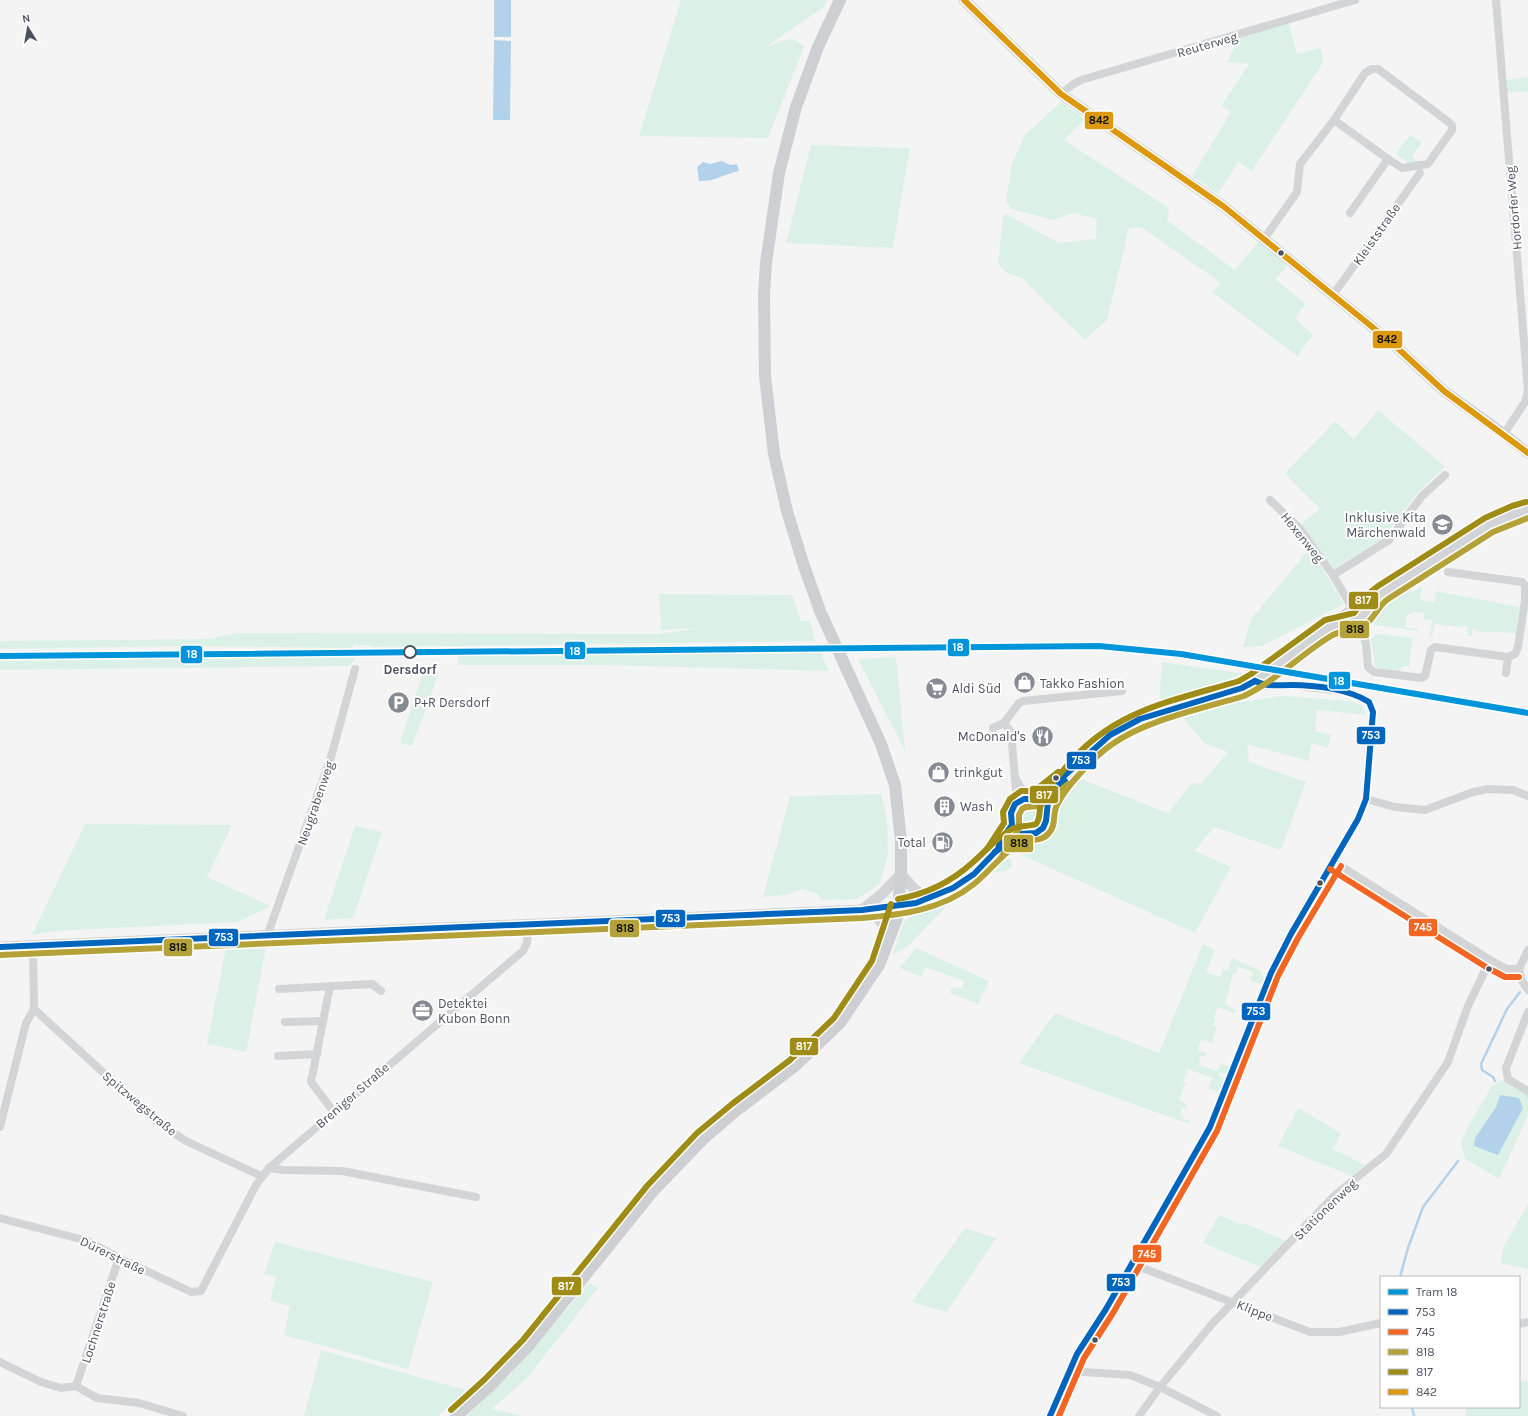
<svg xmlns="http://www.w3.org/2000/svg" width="1528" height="1416" viewBox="0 0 1528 1416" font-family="Karla,sans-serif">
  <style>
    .green { fill: #dbf1e8; fill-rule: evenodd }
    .water { fill: #b2d2eb }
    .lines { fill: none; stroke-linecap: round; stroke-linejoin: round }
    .stream { stroke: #b2d2eb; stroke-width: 2.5 }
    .street { stroke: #d3d4d6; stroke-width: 8 }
    .secondary { stroke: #d3d4d7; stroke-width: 11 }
    .primary { stroke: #cdcfd3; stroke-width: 12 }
    .bus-1-casing { stroke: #fff; stroke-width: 9 }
    .bus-2-casing { stroke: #fff; stroke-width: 9 }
    .bus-3-casing { stroke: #fff; stroke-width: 9 }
    .bus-4-casing { stroke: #fff; stroke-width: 9 }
    .bus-5-casing { stroke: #fff; stroke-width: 9 }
    .bus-1 { stroke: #0065bd; stroke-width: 6 }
    .bus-2 { stroke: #f26522; stroke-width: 6 }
    .bus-3 { stroke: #b4a138; stroke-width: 6 }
    .bus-4 { stroke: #9f8c17; stroke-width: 6 }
    .bus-5 { stroke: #dd990e; stroke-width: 6 }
    .tram-1-casing { stroke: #fff; stroke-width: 9 }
    .tram-1 { stroke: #0095da; stroke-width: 6 }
    .bus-dot { fill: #4b515f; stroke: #fff; stroke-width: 1.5 }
    .stop-dot { fill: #fff; stroke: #4b515f; stroke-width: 2 }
    .labels { text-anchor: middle; stroke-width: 4; stroke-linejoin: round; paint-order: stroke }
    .street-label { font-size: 13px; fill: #4b515f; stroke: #fff }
    .poi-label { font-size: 13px; fill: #4b515f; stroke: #fff; text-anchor: start }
    .stop-label { font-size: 13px; font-weight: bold; fill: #4b515f; stroke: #fff }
    .line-badge { stroke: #fff; stroke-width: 1.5 }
    .badge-label { font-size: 11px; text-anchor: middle; font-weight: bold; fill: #fff }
    .pale-badge-label { font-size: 11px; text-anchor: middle; font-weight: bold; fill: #111 }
  </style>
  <rect width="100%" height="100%" fill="#f4f4f4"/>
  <g class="green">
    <polygon points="681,0 827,0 824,7 766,47 785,40 794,39 804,47 768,138 639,136"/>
    <polygon points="1289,23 1297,54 1320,48 1324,61 1252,171 1238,162 1218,194 1192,176 1231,112 1221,106 1249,64 1227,62 1239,38"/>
    <polygon points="1528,77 1528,91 1507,93 1506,80"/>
    <polygon points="1061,102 1085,119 1064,140 1169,208 1167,220 1235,270 1259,241 1287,265 1276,280 1306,304 1295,318 1313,335 1297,356 1212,292 1221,283 1141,227 1129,228 1107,320 1085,340 1022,278 1007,273 998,264 1003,218 1006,214 1059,243 1096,239 1097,219 1073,213 1054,220 1011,209 1006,202 1012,164 1025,135"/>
    <polygon points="1410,135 1422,142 1412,157 1421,163 1404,166 1407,162 1396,154"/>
    <polygon points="811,145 910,148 893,248 786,243"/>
    <polygon points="1378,410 1445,467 1420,490 1382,539 1334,569 1301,524 1320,509 1285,473 1335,421 1354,439"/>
    <polygon points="1310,548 1344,604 1262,646 1243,647 1251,619"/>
    <polygon points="1422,586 1420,600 1434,602 1436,591 1519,607 1516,633 1490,632 1490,633 1476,631 1476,630 1473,629 1472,636 1467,635 1468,627 1462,625 1461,627 1435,624 1432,637 1430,637 1432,620 1424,619 1424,613 1413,612 1412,614 1407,614 1405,627 1418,629 1418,631 1374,625 1371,621 1375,612 1410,589 1412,592"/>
    <polygon points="659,594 792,595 801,621 810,621 815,641 372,647 368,645 354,645 352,648 184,646 0,649 0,641 208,639 237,633 659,634 700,628 661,630"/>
    <polygon points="1380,634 1413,638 1409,667 1402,666 1400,672 1380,669 1375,666 1371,639 1375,635"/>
    <polygon points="819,650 829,671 599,665 458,665 458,657 453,654"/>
    <polygon points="356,657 350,666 0,670 0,661"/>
    <polygon points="896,657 904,740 906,753 858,659"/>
    <polygon points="1162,662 1245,674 1234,681 1159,705"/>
    <polygon points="423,673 439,673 412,746 400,743"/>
    <polygon points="1282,696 1351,701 1362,706 1366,715 1317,710 1315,731 1331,735 1328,748 1312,743 1308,761 1247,744 1249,762 1306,782 1281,850 1214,827 1195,851 1231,867 1195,933 1015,852 1013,847 1021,840 1031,841 1043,837 1053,827 1056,805 1076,777 1168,813 1192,783 1201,784 1228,752 1204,743 1182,716 1226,704"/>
    <polygon points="881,794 887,820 888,855 880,884 857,899 821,900 818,894 803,889 786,895 763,897 790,796"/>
    <circle cx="1029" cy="816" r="14"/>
    <polygon points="85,824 232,825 207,877 271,906 238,922 54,931 32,935"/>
    <polygon points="355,826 382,832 353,918 324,920"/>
    <polygon points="1000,856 1007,856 1012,861 1011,868 1005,871 990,873 946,906 908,946 893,954 904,922 919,911 952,897 977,879"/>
    <polygon points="1203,944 1215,950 1206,972 1220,977 1223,969 1227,971 1232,958 1261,971 1264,978 1261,984 1250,980 1254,972 1239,967 1236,974 1233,973 1225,1004 1236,1010 1234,1013 1218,1007 1214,1017 1216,1018 1213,1026 1217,1027 1212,1043 1201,1039 1198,1050 1207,1053 1205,1057 1201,1056 1199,1059 1201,1066 1216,1071 1221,1064 1229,1066 1226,1074 1220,1072 1218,1076 1224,1078 1218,1092 1208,1088 1212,1078 1188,1069 1183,1082 1186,1083 1179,1100 1187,1104 1185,1109 1182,1108 1180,1114 1183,1115 1182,1118 1190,1121 1189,1124 1019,1063 1055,1013 1159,1053"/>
    <polygon points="266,947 246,1052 207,1044 226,949"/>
    <polygon points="916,948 989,981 978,1004 950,993 952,987 962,988 964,981 925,967 921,977 900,968"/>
    <path d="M1502,1080L1528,1093V1115L1499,1179L1465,1159L1461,1143L1466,1130L1492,1086ZM1500,1095L1498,1155L1475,1138L1496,1107Z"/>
    <polygon points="1298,1108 1341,1133 1333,1149 1365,1165 1352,1176 1278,1146"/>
    <polygon points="1528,1204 1528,1269 1500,1263 1504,1246"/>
    <polygon points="1219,1215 1243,1225 1245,1223 1288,1242 1263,1268 1203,1243"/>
    <polygon points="965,1228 996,1238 947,1312 912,1302"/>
    <polygon points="275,1242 433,1282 408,1369 284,1335 290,1306 270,1301 276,1277 264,1274"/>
    <polygon points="589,1283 598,1288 527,1378 492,1409 523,1416 466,1416 511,1374"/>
    <polygon points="321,1350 466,1390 438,1416 304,1416"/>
    <polygon points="1519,1381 1528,1382 1528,1416 1465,1416 1467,1407 1519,1407"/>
  </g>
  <g class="water">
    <rect x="494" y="0" width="17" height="37"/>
    <polygon points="494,40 511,41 510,120 493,120"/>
    <path d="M722,161L730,165L737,164L739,171C725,174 713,182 699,181L697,167L703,162L710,164Z"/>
    <polygon points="1500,1095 1519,1098 1523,1108 1498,1155 1474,1146 1475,1138 1496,1107"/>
  </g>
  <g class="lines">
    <g class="stream">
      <polyline points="1495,1081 1493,1077 1482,1070 1481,1064 1507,1009 1520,992"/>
      <polyline points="1400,1277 1408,1248 1423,1207 1458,1161"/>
      <polyline points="1412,1407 1414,1416"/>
    </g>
    <g class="street">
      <polyline points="1496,0 1528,391 1525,402 1504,434"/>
      <polyline points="1061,94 1072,85 1081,80 1355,0"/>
      <polyline points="1334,120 1388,159"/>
      <polyline points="1264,239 1297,192 1300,164 1334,120 1365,73 1372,69 1378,69 1446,120 1452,125 1452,130 1428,164 1402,168 1388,159 1350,213"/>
      <polyline points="1333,295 1420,173"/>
      <polyline points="1270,500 1300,529 1333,575 1359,620 1366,644 1368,667 1374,672 1422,678 1425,676 1431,650 1435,647 1508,657 1515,654 1518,647 1525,600 1525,585 1522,582 1448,572"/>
      <polyline points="1333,575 1389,540 1422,496 1445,475"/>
      <polyline points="1506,673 1508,657"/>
      <polyline points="1004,723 1011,732 1017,802"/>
      <polyline points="993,728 1004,723 1019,703 1023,701 1122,691"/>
      <polyline points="1016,779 1027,798"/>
      <polyline points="1366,799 1395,807 1425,810 1473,792 1488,789 1513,790 1528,796"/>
      <polyline points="1334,862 1490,960 1507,969 1519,969"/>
      <polyline points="267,936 331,757 355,669"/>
      <polyline points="1519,969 1522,981 1528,990"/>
      <polyline points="1519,969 1528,950"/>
      <polyline points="330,986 311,1082 333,1111"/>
      <polyline points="279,989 372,984 381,991"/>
      <polyline points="34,1009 156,1121 186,1141 261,1176"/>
      <polyline points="1528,1012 1506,1068 1508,1079 1528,1091"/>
      <polyline points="285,1022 323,1021"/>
      <polyline points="278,1056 317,1054"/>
      <polyline points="0,1127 26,1023 34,1009 33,947"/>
      <polyline points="269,1168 283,1170 342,1171 476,1197"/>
      <polyline points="0,1218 88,1241 119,1258 191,1292 201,1291 256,1185 269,1168 523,951 527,943 528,924"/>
      <polyline points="1132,1264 1310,1332 1339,1332 1381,1323"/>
      <polyline points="1519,1324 1528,1322"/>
      <polyline points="0,1362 41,1382 61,1388 76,1386 97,1398 139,1403 183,1416"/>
      <polyline points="1069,1371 1130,1375 1160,1387 1217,1416"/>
      <polyline points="76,1386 119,1258"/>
      <polyline points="1050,1416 1077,1354 1106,1309 1210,1127 1271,973 1291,934 1358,819 1366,799 1373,712 1369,702 1361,697 1348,692 1292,685 1265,686 1255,681"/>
      <polyline points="1139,1416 1160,1387 1212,1324 1335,1195 1386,1154 1448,1062 1468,1006 1490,960"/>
    </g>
    <g class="secondary">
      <polyline points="964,0 1061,94 1223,206 1392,343 1444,391 1504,434 1528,453"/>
      <path d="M1333,626C1340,623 1345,624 1352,622C1364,621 1368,608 1374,600"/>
      <circle cx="1029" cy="816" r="19"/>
      <path d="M1036,799C1061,784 1078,761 1101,742C1113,732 1126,725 1140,719L1242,688L1255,681L1353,609L1376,598L1484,529L1504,518L1528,510"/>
      <polyline points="862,910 882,894 901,874 914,889 928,900"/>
      <polyline points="870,910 880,920 890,935"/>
      <path d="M0,947L862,910C898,908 937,903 966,880C985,864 1000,845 1022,834"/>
    </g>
    <polyline class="primary" points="456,1416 490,1386 529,1345 653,1191 703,1139 737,1110 795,1066 840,1023 879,965 897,918 901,874 901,841 895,785 881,744 820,611 803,563 787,511 774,454 765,376 764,295 766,263 779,173 796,107 818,47 840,0"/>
    <defs>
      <g id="bus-1">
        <polyline points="995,852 1020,834 1036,833 1043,828 1046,821 1048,802 1065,781"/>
        <polyline points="0,947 862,910 916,903 953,888 974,874 998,849 1000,842 1012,825 1011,813 1015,804 1024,799 1036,799 1045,793 1110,735 1140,719 1242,688 1255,681"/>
        <path d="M1050,1416L1077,1354L1106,1309L1210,1127L1271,973L1291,934L1358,819L1366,799L1373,712L1369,702C1349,689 1315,685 1291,685C1277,685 1267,687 1255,681"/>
      </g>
      <g id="bus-2">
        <polyline points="1330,869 1486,967 1505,977 1519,977"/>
        <polyline points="1059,1416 1084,1358 1113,1313 1217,1131 1278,976 1298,938 1341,866"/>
      </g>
      <g id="bus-3">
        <polyline points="1002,856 1019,828 1019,815 1022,809 1026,807 1040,806 1068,784"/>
        <path d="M0,955L862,918C901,915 942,910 974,884C989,872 1001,855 1018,844C1028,837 1040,844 1049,833C1057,824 1052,814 1057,805C1066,786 1094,757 1111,745C1145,720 1204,708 1244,696C1276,681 1301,654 1331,636C1341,629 1355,633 1366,624C1375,617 1378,606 1388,599L1493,532L1528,518"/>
      </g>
      <g id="bus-4">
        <polyline points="987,849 1004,823 1003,812 1010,799 1021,791 1034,791 1058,772"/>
        <path d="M898,899C926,894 950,883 972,863C985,852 996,838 1012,829C1019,825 1028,827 1036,824C1042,817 1038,807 1042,798C1048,787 1058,776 1066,767C1112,710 1173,701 1239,681L1251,674L1325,620L1354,613L1368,594L1378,586L1485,518L1512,506L1526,502"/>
        <polyline points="451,1410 484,1380 523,1340 647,1186 697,1133 732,1104 790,1060 834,1018 872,961 891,904"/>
      </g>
      <polyline id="bus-5" points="964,0 1061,94 1223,206 1392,343 1444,391 1528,453"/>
    </defs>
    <use href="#bus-1" class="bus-1-casing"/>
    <use href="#bus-2" class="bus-2-casing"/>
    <use href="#bus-3" class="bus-3-casing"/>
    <use href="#bus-4" class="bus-4-casing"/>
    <use href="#bus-5" class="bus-5-casing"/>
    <use href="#bus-1" class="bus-1"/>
    <use href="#bus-2" class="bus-2"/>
    <use href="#bus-3" class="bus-3"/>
    <use href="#bus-4" class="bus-4"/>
    <use href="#bus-5" class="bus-5"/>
    <defs>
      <polyline id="tram-1" points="0,656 1099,646 1181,654 1528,713"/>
    </defs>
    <use href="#tram-1" class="tram-1-casing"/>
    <use href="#tram-1" class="tram-1"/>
  </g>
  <defs>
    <symbol id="school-disc" viewBox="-11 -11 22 22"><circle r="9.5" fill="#868a93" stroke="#fff"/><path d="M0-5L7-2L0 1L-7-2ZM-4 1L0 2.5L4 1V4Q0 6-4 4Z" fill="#fff"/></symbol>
    <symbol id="shop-disc" viewBox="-11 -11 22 22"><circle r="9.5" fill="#868a93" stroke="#fff"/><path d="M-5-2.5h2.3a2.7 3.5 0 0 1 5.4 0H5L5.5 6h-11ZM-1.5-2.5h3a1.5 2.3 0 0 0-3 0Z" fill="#fff"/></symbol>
    <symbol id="supermarket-disc" viewBox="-11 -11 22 22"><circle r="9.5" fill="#868a93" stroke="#fff"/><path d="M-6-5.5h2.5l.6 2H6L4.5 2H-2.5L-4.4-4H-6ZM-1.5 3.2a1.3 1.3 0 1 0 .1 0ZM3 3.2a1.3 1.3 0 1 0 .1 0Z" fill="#fff"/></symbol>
    <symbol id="parking-disc" viewBox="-11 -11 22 22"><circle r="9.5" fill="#868a93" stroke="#fff"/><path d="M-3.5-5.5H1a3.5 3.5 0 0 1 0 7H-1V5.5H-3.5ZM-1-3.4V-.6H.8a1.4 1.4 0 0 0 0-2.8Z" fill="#fff"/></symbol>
    <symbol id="restaurant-disc" viewBox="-11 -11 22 22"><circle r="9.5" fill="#868a93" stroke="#fff"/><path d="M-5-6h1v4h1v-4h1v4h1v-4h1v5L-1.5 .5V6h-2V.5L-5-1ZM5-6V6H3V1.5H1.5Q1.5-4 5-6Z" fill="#fff"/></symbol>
    <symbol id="building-disc" viewBox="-11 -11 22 22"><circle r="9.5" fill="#868a93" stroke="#fff"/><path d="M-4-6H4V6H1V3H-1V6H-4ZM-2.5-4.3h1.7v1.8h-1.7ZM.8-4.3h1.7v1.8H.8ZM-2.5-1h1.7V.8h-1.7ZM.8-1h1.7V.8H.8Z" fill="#fff"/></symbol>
    <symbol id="fuel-disc" viewBox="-11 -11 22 22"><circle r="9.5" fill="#868a93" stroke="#fff"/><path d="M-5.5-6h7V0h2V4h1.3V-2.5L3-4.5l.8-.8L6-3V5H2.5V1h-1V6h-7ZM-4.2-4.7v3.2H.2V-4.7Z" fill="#fff"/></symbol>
    <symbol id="office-disc" viewBox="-11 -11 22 22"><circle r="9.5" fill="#868a93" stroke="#fff"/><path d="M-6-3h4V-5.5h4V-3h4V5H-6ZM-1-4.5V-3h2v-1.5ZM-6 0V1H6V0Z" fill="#fff"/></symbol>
  </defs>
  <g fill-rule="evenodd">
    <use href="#school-disc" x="1430" y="512" width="25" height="25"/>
    <use href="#shop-disc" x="1012" y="670" width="25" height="25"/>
    <use href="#supermarket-disc" x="924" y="676" width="25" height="25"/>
    <use href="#parking-disc" x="386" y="690" width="25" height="25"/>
    <use href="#restaurant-disc" x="1030" y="724" width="25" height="25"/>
    <use href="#shop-disc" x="926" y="760" width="25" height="25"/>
    <use href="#building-disc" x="932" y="794" width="25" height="25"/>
    <use href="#fuel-disc" x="930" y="830" width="25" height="25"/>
    <use href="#office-disc" x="410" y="998" width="25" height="25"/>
  </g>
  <g class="bus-dot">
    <circle cx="1281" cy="253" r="3.5"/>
    <circle cx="1056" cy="778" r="3.5"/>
    <circle cx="1320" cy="883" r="3.5"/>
    <circle cx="1489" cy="969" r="3.5"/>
    <circle cx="1095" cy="1340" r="3.5"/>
  </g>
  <circle class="stop-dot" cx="410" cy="652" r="6"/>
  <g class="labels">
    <g class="street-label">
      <text transform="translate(1207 44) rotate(-16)" y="5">Reuterweg</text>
      <text transform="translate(1513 208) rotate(-95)" y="5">Hordorfer Weg</text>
      <text transform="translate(1376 234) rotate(-55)" y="5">Kleiststraße</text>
      <text transform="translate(1303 537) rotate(51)" y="5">Hexenweg</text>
      <text transform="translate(315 803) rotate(-71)" y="5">Neugrabenweg</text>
      <text transform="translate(352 1095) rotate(-41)" y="5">Breniger Straße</text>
      <text transform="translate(140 1103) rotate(40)" y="5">Spitzwegstraße</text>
      <text transform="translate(1325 1209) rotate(-44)" y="5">Stationenweg</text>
      <text transform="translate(113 1255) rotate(26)" y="5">Dürerstraße</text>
      <text transform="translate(1255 1310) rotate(22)" y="5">Klippe</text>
      <text transform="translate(98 1322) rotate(-72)" y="5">Lochnerstraße</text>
    </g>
    <g class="poi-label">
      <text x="1426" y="522" text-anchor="end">Inklusive Kita<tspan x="1426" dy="15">Märchenwald</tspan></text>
      <text x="1040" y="688">Takko Fashion</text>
      <text x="952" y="693">Aldi Süd</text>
      <text x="414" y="707">P+R Dersdorf</text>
      <text x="1026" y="741" text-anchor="end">McDonald's</text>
      <text x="954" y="777">trinkgut</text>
      <text x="960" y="811">Wash</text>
      <text x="926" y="847" text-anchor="end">Total</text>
      <text x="438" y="1008">Detektei<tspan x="438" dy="15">Kubon Bonn</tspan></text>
    </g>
    <g class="stop-label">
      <text x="410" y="674">Dersdorf</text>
    </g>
  </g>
  <g class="line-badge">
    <rect x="1084" y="111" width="30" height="19" rx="4" fill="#dd990e"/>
    <rect x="1372" y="330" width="31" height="19" rx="4" fill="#dd990e"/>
    <rect x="1348" y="591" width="31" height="19" rx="4" fill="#9f8c17"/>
    <rect x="1339" y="620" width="31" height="19" rx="4" fill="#b4a138"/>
    <rect x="947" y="638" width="23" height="19" rx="4" fill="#0095da"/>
    <rect x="564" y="641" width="22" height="19" rx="4" fill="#0095da"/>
    <rect x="180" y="645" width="23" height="19" rx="4" fill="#0095da"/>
    <rect x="1328" y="671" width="23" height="19" rx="4" fill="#0095da"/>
    <rect x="1356" y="726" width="30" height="19" rx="4" fill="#0065bd"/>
    <rect x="1066" y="751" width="31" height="19" rx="4" fill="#0065bd"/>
    <rect x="1029" y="785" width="30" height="19" rx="4" fill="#9f8c17"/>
    <rect x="1003" y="834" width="31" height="19" rx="4" fill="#b4a138"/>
    <rect x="655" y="909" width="31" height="19" rx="4" fill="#0065bd"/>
    <rect x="1408" y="918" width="30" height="19" rx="4" fill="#f26522"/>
    <rect x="609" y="919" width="31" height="19" rx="4" fill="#b4a138"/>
    <rect x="208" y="928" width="31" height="19" rx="4" fill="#0065bd"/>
    <rect x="163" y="938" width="30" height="19" rx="4" fill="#b4a138"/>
    <rect x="1241" y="1002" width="30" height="19" rx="4" fill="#0065bd"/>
    <rect x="789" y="1037" width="30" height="19" rx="4" fill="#9f8c17"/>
    <rect x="1132" y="1244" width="30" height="19" rx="4" fill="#f26522"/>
    <rect x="1106" y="1273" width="30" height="19" rx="4" fill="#0065bd"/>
    <rect x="551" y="1276" width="31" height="20" rx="4" fill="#9f8c17"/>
  </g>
  <g class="badge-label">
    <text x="1363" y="604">817</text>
    <text x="958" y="651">18</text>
    <text x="575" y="655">18</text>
    <text x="192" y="658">18</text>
    <text x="1339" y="685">18</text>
    <text x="1371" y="739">753</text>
    <text x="1081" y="764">753</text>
    <text x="1044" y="799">817</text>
    <text x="671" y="922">753</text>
    <text x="1423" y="931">745</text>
    <text x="224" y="941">753</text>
    <text x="1256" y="1015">753</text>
    <text x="804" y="1050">817</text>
    <text x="1147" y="1258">745</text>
    <text x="1121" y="1286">753</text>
    <text x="566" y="1290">817</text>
  </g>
  <g class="pale-badge-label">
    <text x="1099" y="124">842</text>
    <text x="1387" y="343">842</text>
    <text x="1355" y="633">818</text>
    <text x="1019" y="847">818</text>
    <text x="625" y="932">818</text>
    <text x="178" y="951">818</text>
  </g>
  <rect x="1380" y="1276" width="140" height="132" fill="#ffffff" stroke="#b7b9bf"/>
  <rect x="1388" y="1289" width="20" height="6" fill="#0095da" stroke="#b7b9bf"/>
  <text x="1416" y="1296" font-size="12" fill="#4b515f">Tram 18</text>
  <rect x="1388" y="1309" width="20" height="6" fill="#0065bd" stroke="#b7b9bf"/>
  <text x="1416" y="1316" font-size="12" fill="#4b515f">753</text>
  <rect x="1388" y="1329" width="20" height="6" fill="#f26522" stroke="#b7b9bf"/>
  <text x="1416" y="1336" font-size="12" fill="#4b515f">745</text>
  <rect x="1388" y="1349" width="20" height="6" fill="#b4a138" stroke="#b7b9bf"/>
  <text x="1416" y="1356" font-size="12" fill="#4b515f">818</text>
  <rect x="1388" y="1369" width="20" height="6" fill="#9f8c17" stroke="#b7b9bf"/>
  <text x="1416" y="1376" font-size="12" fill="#4b515f">817</text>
  <rect x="1388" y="1389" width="20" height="6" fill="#dd990e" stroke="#b7b9bf"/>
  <text x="1416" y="1396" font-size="12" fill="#4b515f">842</text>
  <g transform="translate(28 28) rotate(349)" stroke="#ffffff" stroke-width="3" paint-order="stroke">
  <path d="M0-3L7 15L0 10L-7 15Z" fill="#4b515f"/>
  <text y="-6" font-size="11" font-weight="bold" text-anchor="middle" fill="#4b515f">N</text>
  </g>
</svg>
